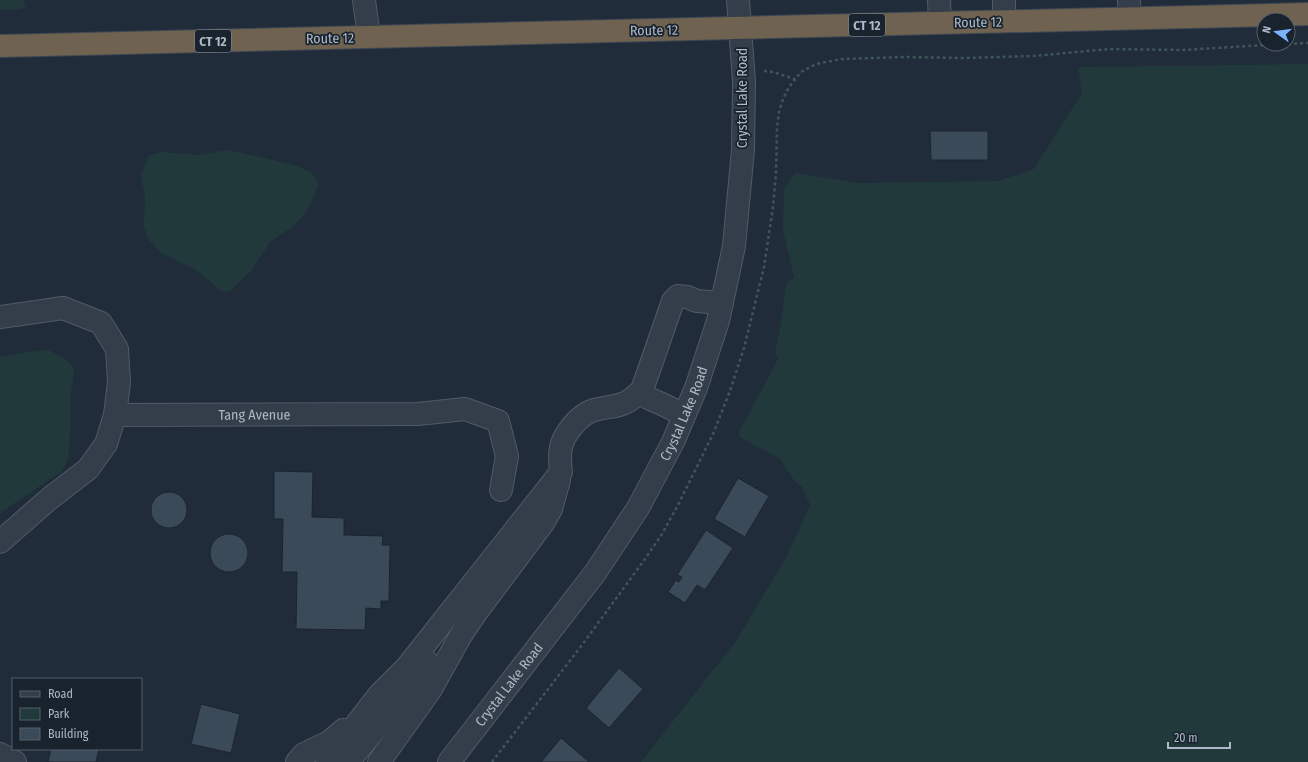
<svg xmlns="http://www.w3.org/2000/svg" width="1308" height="762" viewBox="0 0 1308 762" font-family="'Fira Sans Condensed',sans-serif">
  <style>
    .green { fill: #22393b }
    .building { fill: #3b4a59; stroke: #1b2530 }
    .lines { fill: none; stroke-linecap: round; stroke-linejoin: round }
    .minor-casing { stroke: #515b67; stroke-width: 24 }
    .highway-casing { stroke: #3e4854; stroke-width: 24 }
    .path { stroke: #3f5658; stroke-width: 2.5; stroke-dasharray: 3 3; stroke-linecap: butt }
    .minor { stroke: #333e4a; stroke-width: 22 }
    .highway { stroke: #706250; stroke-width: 22 }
    .labels { text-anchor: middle; stroke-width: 3.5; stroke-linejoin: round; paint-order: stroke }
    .shield { fill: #19232e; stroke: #818b98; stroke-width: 1 }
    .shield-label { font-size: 13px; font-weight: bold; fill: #aeb8c6 }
    .street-label { font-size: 14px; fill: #aeb8c6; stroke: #19232e }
  </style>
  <rect width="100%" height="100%" fill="#202c3a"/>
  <g class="green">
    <polygon points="0,0 23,0 26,7 19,9 0,10"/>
    <polygon points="1308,64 1308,762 641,762 736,641 787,556 810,505 802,487 793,479 780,459 740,437 739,432 778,359 775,352 780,329 786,285 794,277 783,231 784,189 796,173 859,183 998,181 1034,169 1082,93 1078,67"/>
    <polygon points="228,150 291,164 311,172 319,184 308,209 295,225 271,241 251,271 230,291 223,292 195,269 163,254 148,239 144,226 145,197 141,176 149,155 163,152 199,155"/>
    <polygon points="41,350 48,350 61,356 72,365 74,372 70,399 71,419 68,460 61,472 0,513 0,357"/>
  </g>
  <g class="building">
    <polygon points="930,131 988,131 988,160 931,160"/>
    <polygon points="274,471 313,472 312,517 344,518 344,535 383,536 382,545 390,545 389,601 381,601 381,609 366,608 365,630 296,629 297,572 282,572 283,519 274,519"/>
    <polygon points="738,478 769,496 745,537 714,519"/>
    <circle cx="169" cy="510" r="18"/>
    <polygon points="706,530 733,548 705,590 697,585 685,603 668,592 676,580 679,582 682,577 677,575"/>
    <circle cx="229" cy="553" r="19"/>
    <polygon points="619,668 643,689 609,728 586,708"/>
    <polygon points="201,704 240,714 231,753 191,744"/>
    <polygon points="561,738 589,762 541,762"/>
    <polygon points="51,749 99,749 96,762 48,762"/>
  </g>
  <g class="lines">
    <defs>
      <g id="minor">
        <polyline points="364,0 369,37"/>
        <polyline points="939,0 940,23"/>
        <polyline points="1004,0 1004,21"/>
        <polyline points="1129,0 1130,18"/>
        <polyline points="0,317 63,308 101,323 117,349 119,382 115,415"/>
        <polyline points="684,415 662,404 648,398 642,390 673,301 678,296 687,297 697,301 722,303"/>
        <path id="s1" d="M0,542L49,499L88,469L106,444L115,415L418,414L465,409L498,421L507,456L501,490"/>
        <polyline points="0,754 15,762"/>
        <polyline points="297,762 304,754 329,742 343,730"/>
        <path d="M327,762L380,694L407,667L561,472C560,463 559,455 561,447C564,434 577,418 589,412C599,407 612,408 622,404C630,402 636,395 642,390"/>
        <polyline points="348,762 400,699 427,662"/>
        <polyline points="379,762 431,689 461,635 475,614 543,523 551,509 559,480"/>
        <path id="s2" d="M449,762L595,573L638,508L673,442L696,388L718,321L734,246L743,150L744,82L738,0"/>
      </g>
      <polyline id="highway" points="0,46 1308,14"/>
    </defs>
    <use href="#minor" class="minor-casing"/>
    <use href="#highway" class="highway-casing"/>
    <g class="path">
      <polyline points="1288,44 1308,43"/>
      <polyline points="764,71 773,72 795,79"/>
      <polyline points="492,762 582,645 645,559 662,534 678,505 713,434 730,391 744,348 764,267 773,207 776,173 777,128 779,112 783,99 789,87 801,72 816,64 842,59 904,57 963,58 1034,56 1109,49 1183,50 1282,44"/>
    </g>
    <use href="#minor" class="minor"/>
    <use href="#highway" class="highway"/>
  </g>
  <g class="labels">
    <g class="shield">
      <rect x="849" y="14" width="36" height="22" rx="3"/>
      <rect x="195" y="30" width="36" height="22" rx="3"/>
    </g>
    <g class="shield-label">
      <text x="867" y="30">CT 12</text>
      <text x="213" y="46">CT 12</text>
    </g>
    <g class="street-label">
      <text transform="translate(978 22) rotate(-1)" y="5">Route 12</text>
      <text transform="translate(654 30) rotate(-1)" y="5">Route 12</text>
      <text transform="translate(330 38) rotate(-1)" y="5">Route 12</text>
      <text transform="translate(742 98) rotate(-90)" y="5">Crystal Lake Road</text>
      <text dy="5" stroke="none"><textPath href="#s2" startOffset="422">Crystal Lake Road</textPath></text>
      <text dy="5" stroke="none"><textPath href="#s1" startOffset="315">Tang Avenue</textPath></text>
      <text dy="5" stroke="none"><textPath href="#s2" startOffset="98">Crystal Lake Road</textPath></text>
    </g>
  </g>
  <rect x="12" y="678" width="130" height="72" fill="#19232e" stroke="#555f6b"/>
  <rect x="20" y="691" width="20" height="6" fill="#333e4a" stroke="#555f6b"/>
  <text x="48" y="698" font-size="12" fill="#aeb8c6">Road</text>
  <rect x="20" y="708" width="20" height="12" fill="#22393b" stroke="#555f6b"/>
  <text x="48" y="718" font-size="12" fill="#aeb8c6">Park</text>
  <rect x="20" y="728" width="20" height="12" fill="#3b4a59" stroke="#555f6b"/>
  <text x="48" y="738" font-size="12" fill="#aeb8c6">Building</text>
  <g transform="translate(1276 32) rotate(284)"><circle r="19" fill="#19232e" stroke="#555f6b"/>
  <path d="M0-3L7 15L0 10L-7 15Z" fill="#7cb3fd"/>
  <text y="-6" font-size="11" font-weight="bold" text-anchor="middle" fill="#aeb8c6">N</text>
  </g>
  <path d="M1168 742v6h62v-6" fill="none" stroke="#aeb8c6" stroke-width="2"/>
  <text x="1174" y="742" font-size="12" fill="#aeb8c6" stroke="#19232e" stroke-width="3" paint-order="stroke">20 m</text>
</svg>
